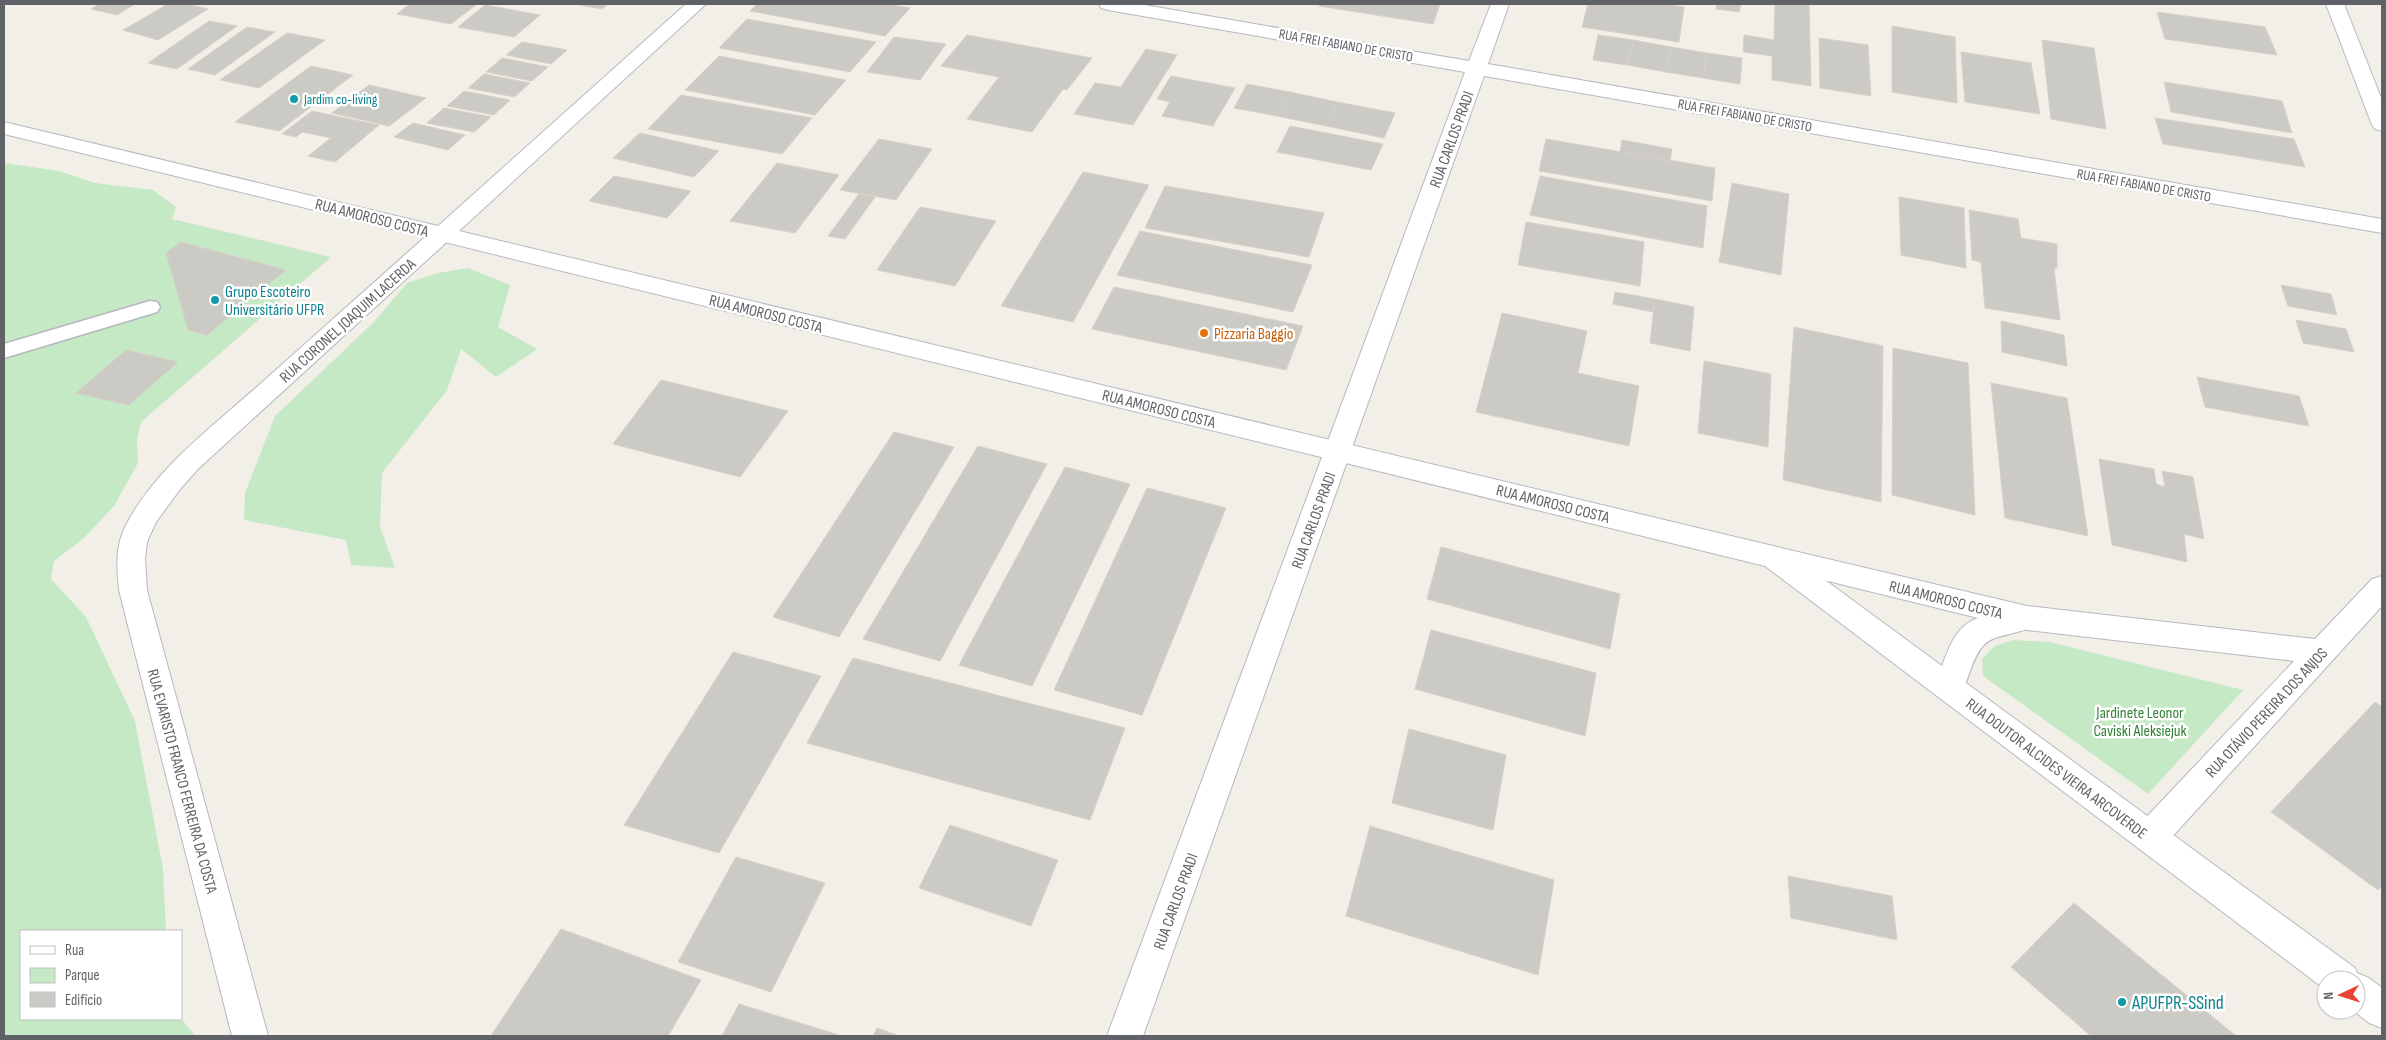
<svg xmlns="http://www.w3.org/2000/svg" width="2386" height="1040" viewBox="0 0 2386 1040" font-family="'Sofia Sans Condensed',sans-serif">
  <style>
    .green { fill: #c5e8c5 }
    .building { fill: #cccac5; stroke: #d6d1c6 }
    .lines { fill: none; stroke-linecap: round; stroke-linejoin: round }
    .lane-casing { stroke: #b5b8bc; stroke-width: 3 }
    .street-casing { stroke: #b5b8bc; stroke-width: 2 }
    .secondary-casing { stroke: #b6babf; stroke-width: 2 }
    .lane { fill: #fff; fill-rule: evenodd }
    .street { fill: #fff; fill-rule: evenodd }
    .secondary { fill: #fff; fill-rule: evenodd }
    .culture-dot { fill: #0f9aa8; stroke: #fff; stroke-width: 2 }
    .food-dot { fill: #e8710a; stroke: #fff; stroke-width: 2 }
    .labels { text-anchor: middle; stroke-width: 5; stroke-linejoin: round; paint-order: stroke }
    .far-street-label { font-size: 14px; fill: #5f6368; stroke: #fff }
    .far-culture-label { font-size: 14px; fill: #0d838f; stroke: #fff; text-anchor: start }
    .street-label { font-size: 16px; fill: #5f6368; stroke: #fff }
    .culture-label { font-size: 16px; fill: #0d838f; stroke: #fff; text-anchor: start }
    .food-label { font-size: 16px; fill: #c56008; stroke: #fff; text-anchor: start }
    .park-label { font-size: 16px; fill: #348238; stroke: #fff }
    .near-culture-label { font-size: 19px; fill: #0d838f; stroke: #fff; text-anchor: start }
  </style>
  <rect width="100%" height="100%" fill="#f1efe8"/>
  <g class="green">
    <polygon points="4,163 59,171 95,183 153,190 176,207 172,219 331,257 141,422 137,441 138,463 114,506 84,538 54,561 51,579 86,617 135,721 163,869 166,931 21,931 21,1019 181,1018 195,1036 4,1036"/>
    <polygon points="468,268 510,285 498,327 537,349 496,377 461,349 447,390 382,473 380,527 395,568 351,565 346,540 244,520 245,493 275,416 374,322 407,283 438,273"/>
    <polygon points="2013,640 2050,642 2243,690 2148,794 1983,676 1982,659 1995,646"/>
  </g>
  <g class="building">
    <polygon points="100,4 135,4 117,15 91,9"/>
    <polygon points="168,4 186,4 208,9 158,40 123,30"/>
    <polygon points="410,4 477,4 451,24 397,14"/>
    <polygon points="574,4 608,4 602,9"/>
    <polygon points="757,4 886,4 910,8 885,36 750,11"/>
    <polygon points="1320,4 1440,4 1433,24 1319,6"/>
    <polygon points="1588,4 1663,4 1684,7 1679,42 1582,27"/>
    <polygon points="1717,4 1741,4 1739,12 1716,9"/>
    <polygon points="1775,4 1809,4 1811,86 1772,80 1772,56 1743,52 1744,35 1774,40"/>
    <polygon points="485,5 540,15 514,37 458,27"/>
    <polygon points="2157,12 2265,27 2277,55 2165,39"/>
    <polygon points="747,19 876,42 850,72 719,48"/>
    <polygon points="209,21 237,26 177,69 148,63"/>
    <polygon points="1892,26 1955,37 1957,103 1892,92"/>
    <polygon points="247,27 275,32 215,75 188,69"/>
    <polygon points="287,33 325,40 259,88 220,80"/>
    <polygon points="967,35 1092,58 1067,90 1063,89 1032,132 967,119 999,77 941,66"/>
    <polygon points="1598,35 1633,40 1627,65 1593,60"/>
    <polygon points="894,37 946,44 920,80 867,72"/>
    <polygon points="1819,38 1868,45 1871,96 1820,88"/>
    <polygon points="1633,40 1671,47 1666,72 1627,65"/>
    <polygon points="2042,40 2094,48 2106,129 2051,119"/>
    <polygon points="522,42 567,50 551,64 506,55"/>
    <polygon points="1671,47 1707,53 1703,78 1666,72"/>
    <polygon points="1146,49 1177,55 1133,125 1074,114 1095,83 1121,87"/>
    <polygon points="1961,52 2031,63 2040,114 1965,102"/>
    <polygon points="1707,53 1742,58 1740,84 1703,78"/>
    <polygon points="719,56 846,80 815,115 685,90"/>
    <polygon points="502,58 548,67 532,81 486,72"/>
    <polygon points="311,66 353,75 279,131 235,122"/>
    <polygon points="484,74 530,83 514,97 468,88"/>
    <polygon points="1171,76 1235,88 1213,126 1162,116 1170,102 1157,99"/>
    <polygon points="2164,82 2282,101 2292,133 2171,112"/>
    <polygon points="1247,84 1290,92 1277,116 1234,108"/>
    <polygon points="369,85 426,98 389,126 332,113"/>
    <polygon points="464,91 510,100 494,115 447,106"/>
    <polygon points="1290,92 1337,102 1326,126 1277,116"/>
    <polygon points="681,95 812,118 782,154 648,129"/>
    <polygon points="1337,102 1395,113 1384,138 1326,126"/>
    <polygon points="444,108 491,117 474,132 427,123"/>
    <polygon points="312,111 379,125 335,162 308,156 331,138 302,132 296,137 282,134"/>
    <polygon points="2155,118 2294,139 2305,167 2163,144"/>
    <polygon points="413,123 465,135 448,150 394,137"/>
    <polygon points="1290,126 1383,144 1371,170 1277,152"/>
    <polygon points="640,133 719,151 694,177 613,158"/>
    <polygon points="879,139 932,149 896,200 840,190"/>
    <polygon points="1546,139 1715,168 1712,201 1539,171"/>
    <polygon points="1622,140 1672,149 1670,161 1620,152"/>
    <polygon points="777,163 839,175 795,233 730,221"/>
    <polygon points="1083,172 1149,185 1073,322 1001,306"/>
    <polygon points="614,176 691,191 667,218 589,201"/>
    <polygon points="1540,176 1707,206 1703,248 1530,215"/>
    <polygon points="1732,183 1789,194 1781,275 1719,262"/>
    <polygon points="1165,186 1324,213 1309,257 1145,228"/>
    <polygon points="859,194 875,197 845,239 828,236"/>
    <polygon points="1899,197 1964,208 1966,268 1901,255"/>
    <polygon points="920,207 996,221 955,286 877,270"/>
    <polygon points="1969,210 2018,219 2021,238 2057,244 2057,268 2054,268 2060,320 1985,308 1981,262 1972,260"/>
    <polygon points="1526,222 1644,242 1640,286 1518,265"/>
    <polygon points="1140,231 1312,265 1293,312 1117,275"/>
    <polygon points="181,242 286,270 207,335 188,330 166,253"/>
    <polygon points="2281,285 2331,294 2337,315 2288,306"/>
    <polygon points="1114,287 1303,326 1286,370 1092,329"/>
    <polygon points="1615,292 1655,299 1653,312 1613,304"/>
    <polygon points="1655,299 1694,307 1690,351 1650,343"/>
    <polygon points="1502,313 1587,331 1578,373 1639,386 1629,446 1476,412"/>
    <polygon points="2296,320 2346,329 2354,352 2303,343"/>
    <polygon points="2001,321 2064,335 2067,366 2002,352"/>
    <polygon points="1794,327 1883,346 1881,502 1783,480"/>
    <polygon points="1893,348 1968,363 1975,515 1892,495"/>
    <polygon points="126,350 178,362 129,405 76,393"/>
    <polygon points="1704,361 1771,374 1768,447 1698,433"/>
    <polygon points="2197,377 2299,396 2309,426 2205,407"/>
    <polygon points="661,380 788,411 740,477 613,444"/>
    <polygon points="1991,383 2067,398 2088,536 2005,518"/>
    <polygon points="894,432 954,447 839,637 773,617"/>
    <polygon points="978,446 1047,464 940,661 863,639"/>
    <polygon points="2099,459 2154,469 2156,484 2165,487 2162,471 2193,477 2204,539 2184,534 2187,562 2112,545"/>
    <polygon points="1065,467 1130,484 1032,686 959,665"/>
    <polygon points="1147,488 1226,508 1142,715 1054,690"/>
    <polygon points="1441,547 1620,594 1610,649 1427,599"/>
    <polygon points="1431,630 1596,673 1585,736 1415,689"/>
    <polygon points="733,652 821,676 719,853 624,825"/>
    <polygon points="853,658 1125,728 1090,820 807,743"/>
    <polygon points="2375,702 2382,707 2382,885 2378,890 2271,812"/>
    <polygon points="1409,729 1506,755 1493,830 1392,803"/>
    <polygon points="950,825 1058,860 1031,926 919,888"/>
    <polygon points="1370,826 1554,880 1538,975 1346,916"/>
    <polygon points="736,857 825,883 771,992 678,962"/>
    <polygon points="1788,876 1892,896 1897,940 1791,918"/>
    <polygon points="2074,903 2236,1036 2091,1036 2011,967"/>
    <polygon points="561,929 701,980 668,1036 491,1036"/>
    <polygon points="739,1004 842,1036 722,1036"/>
    <polygon points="877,1028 899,1036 873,1036"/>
  </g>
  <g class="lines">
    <defs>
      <polygon id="lane" points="150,301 157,302 160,307 157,312 4,358 4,344"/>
      <g id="street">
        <polygon points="1099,4 1139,4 1469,61 1491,4 1509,4 1488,64 2382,219 2382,233 1484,76 1143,1036 1107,1036 1465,72 1108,10 1101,8"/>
        <polygon points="2326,4 2344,4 2382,100 2382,131 2375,129 2372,125"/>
        <path d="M442,227L450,229L453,234L450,239L199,468L181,488L156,522L147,542L145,559L147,590L268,1036H232L119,590C117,568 115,548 125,527C155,468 211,428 259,385C317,333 376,281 434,229Z"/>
        <polygon points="1773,546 2027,606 2315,639 2372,579 2382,576 2382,606 2162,848 2150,852 2138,848 2134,837 2138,826 2294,661 2027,630 1763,565 1759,557 1763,549"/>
      </g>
      <path id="secondary" d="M686,4H706L459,231L1773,546L1783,549L1942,666C1947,653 1952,637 1963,627C1977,614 2019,603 2037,610L2042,618L2037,626C1989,643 1984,628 1966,683L2355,968L2357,973L2369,978L2382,988V1028L2369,1023L2353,1010H2356V980H2326V990L1765,566L4,134V122L438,226Z"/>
    </defs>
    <use href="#lane" class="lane-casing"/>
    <use href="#street" class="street-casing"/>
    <use href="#secondary" class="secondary-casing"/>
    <use href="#lane" class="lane"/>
    <use href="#street" class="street"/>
    <use href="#secondary" class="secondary"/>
  </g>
  <g class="culture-dot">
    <circle cx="294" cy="99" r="5"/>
    <circle cx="215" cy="300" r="5"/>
    <circle cx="2122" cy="1002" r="5"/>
  </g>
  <circle class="food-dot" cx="1204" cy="333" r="5"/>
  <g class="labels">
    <g class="far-street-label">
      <text transform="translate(1346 45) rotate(10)" y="5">RUA FREI FABIANO DE CRISTO</text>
      <text transform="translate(1745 115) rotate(10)" y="5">RUA FREI FABIANO DE CRISTO</text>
      <text transform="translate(2144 185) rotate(10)" y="5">RUA FREI FABIANO DE CRISTO</text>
    </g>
    <g class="far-culture-label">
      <text x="304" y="104">Jardim co-living</text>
    </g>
    <g class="street-label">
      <text transform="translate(1451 139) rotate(-70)" y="6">RUA CARLOS PRADI</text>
      <text transform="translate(372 217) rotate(14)" y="6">RUA AMOROSO COSTA</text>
      <text transform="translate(766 313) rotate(14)" y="6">RUA AMOROSO COSTA</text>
      <text transform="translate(347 320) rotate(-42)" y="6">RUA CORONEL JOAQUIM LACERDA</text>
      <text transform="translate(1159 408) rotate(14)" y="6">RUA AMOROSO COSTA</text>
      <text transform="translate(1553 503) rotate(14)" y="6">RUA AMOROSO COSTA</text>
      <text transform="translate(1313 520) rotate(-70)" y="6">RUA CARLOS PRADI</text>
      <text transform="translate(1946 599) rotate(14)" y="6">RUA AMOROSO COSTA</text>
      <text transform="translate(2266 712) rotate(-47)" y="6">RUA OTÁVIO PEREIRA DOS ANJOS</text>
      <text transform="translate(2057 768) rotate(37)" y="6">RUA DOUTOR ALCIDES VIEIRA ARCOVERDE</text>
      <text transform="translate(183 781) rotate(75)" y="6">RUA EVARISTO FRANCO FERREIRA DA COSTA</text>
      <text transform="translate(1175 901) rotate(-70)" y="6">RUA CARLOS PRADI</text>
    </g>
    <g class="culture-label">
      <text x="225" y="297">Grupo Escoteiro<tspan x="225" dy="18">Universitário UFPR</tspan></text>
    </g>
    <g class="food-label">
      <text x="1214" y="339">Pizzaria Baggio</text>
    </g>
    <g class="park-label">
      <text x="2140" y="718">Jardinete Leonor<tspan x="2140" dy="18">Caviski Aleksiejuk</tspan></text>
    </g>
    <g class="near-culture-label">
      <text x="2132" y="1009">APUFPR-SSind</text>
    </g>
  </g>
  <rect width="2386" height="1040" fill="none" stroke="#5f6368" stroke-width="10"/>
  <rect x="20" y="930" width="162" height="90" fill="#ffffff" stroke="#bfc1c3"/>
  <rect x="30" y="946" width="25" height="8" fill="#ffffff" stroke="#bfc1c3"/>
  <text x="65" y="955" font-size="15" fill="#5f6368">Rua</text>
  <rect x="30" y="968" width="25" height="15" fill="#c5e8c5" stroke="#bfc1c3"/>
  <text x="65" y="980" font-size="15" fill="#5f6368">Parque</text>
  <rect x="30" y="992" width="25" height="15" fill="#cccac5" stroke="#bfc1c3"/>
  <text x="65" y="1005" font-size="15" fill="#5f6368">Edifício</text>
  <g transform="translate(2341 995) rotate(266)"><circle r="24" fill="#ffffff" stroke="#bfc1c3"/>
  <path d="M0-4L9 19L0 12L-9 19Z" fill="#ea4335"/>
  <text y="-8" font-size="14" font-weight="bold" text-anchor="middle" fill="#5f6368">N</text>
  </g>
</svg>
